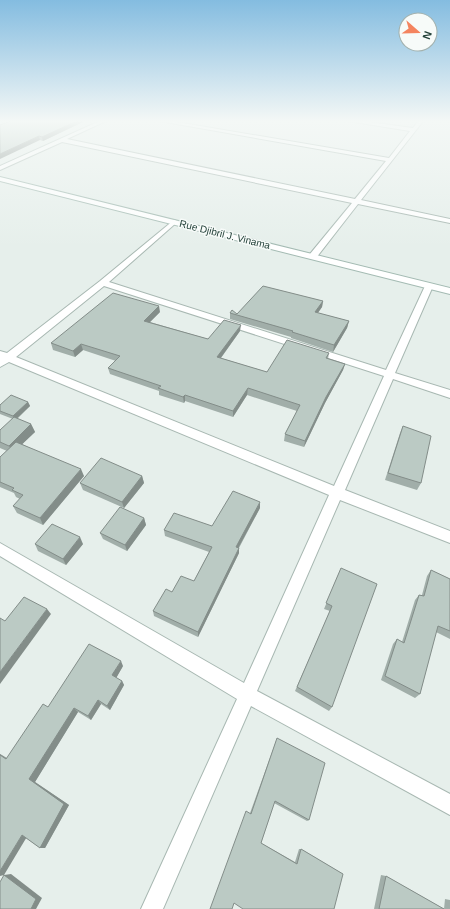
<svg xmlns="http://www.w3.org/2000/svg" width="450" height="909" viewBox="0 0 450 909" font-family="Helvetica,sans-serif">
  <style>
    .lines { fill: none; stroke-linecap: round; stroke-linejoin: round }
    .street-casing { stroke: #a8b8b2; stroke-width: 2 }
    .secondary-casing { stroke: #a4bbb3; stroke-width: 2 }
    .street { fill: #fff; fill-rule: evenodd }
    .secondary { fill: #fff; fill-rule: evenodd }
    .wall { fill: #a1aea9 }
    .shaded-wall { fill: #838d89 }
    .building { fill: #bbcac4; stroke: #838d89 }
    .labels { text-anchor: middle; stroke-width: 3; stroke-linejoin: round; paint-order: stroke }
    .far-street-label { font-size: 10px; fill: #24423a; stroke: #f7fbf9 }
  </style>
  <rect width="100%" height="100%" fill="#e6efeb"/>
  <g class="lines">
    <defs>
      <g id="street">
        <polygon points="102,120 108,120 67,139 355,199 386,161 154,120 165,120 389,158 410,131 342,120 354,120 413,128 419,120 424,120 361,200 450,219 450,223 358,204 316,258 310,258 310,254 352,203 62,142 0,170 0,166"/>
        <path d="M174,220L178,222L176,223L109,282L386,370L425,286L429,283L433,286L395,373L450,390V398L393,379L345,490L450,531V543L340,500L257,691L450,794V815L251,706L163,909H141L237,699L0,556V543L244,683L329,495L9,362L0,367V351L7,353L100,281ZM104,286L384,376L334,486L16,357Z"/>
      </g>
      <polygon id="secondary" points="0,177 450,288 450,294 0,181"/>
    </defs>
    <use href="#street" class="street-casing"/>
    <use href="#secondary" class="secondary-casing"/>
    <use href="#street" class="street"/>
    <use href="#secondary" class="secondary"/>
  </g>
  <g class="wall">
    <polygon points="13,120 87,120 43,141 40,140"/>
    <polygon points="323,301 322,307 318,313 349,321 347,328 333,352 291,338 291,337 230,319 230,313 237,314"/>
    <polygon points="160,312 150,322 208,339 240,331 221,358 267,372 329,353 328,359 345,364 343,370 325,403 304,447 284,441 285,434 297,411 247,395 233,417 185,401 184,403 159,395 159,391 110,374 108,368 116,361 83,350 75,357 53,350 51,343"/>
    <polygon points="28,402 30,406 17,419 31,424 35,432 22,444 84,476 43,525 17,513 13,506 20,499 16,497 14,493 0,487 0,457 7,451 0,448 0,430 13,419 0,414 0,405"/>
    <polygon points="403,426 421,483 417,490 385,480 400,433"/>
    <polygon points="142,476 144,483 124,508 83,490 80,483"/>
    <polygon points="260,508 239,548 239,553 198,637 154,616 153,611 172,592 194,581 209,552 165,536 164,530 212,526"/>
    <polygon points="144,518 146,525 127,551 103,539 100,533"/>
    <polygon points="35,544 83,544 66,565 38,551"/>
    <polygon points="341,568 332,707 329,711 295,691 330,611 324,609"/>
    <polygon points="431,570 450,579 450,639 436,632 420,694 415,698 381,680 393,644 397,639 402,642 415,600 419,595 422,595 427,576"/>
    <polygon points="123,666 116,678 122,681 124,685 110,710 101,704 91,720 78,712 35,782 69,805 45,848 40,848 26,838 0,754 7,758 48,707"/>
    <polygon points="276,741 309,820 307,821 274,803 261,843 295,862 299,849 301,849 343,874 234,903 250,813"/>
    <polygon points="381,875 386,876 444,909 445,899 450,900 450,909 374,909"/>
  </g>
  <g class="shaded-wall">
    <polygon points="0,120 7,120 0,122"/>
    <polygon points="79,120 87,120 43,141 42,137"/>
    <polygon points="39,136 40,140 0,159 0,154"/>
    <polygon points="323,301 322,307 314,318 315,312"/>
    <polygon points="159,306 160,312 145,327 144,321"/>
    <polygon points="349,321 347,328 333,352 334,345"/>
    <polygon points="241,325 240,331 217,363 217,357"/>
    <polygon points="81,344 83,350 75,357 73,351"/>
    <polygon points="345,364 343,370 325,403 304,447 305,441 326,397"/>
    <polygon points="248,388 247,395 233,417 233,411"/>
    <polygon points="185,395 185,401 184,403 183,397"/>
    <polygon points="28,402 30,406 15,420 13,416"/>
    <polygon points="31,424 35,432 13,453 9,446"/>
    <polygon points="81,469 84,476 43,525 40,518"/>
    <polygon points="142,476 144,483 124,508 122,502"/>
    <polygon points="260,502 260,508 236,552 236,547"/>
    <polygon points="144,518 146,525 127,551 125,545"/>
    <polygon points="80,537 83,544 66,565 63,559"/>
    <polygon points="239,548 239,553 198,637 198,632"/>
    <polygon points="47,609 51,614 0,684 0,672"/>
    <polygon points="121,661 123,666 115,680 112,675"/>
    <polygon points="122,681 124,685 110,710 107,706"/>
    <polygon points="98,700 101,704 91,720 88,716"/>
    <polygon points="74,708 78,712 35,782 69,805 45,848 40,848 29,779"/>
    <polygon points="0,754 12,762 6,759 0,755"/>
    <polygon points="22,835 28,835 4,875 0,876 0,871"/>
    <polygon points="11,874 42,898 36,909 31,909 4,875"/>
  </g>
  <g class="building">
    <polygon points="13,120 79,120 42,137 39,136 0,154 0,125"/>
    <polygon points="263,286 323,301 315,312 349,321 334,345 292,332 293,331 230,313 232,310 237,314"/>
    <polygon points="113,293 159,306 144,321 208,339 224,320 241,325 217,357 267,372 287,340 329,353 326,358 345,364 326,397 305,441 285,434 300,405 248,388 233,411 185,395 183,397 158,388 161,386 108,368 120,356 81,344 73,351 51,343"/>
    <polygon points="11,395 28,402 13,416 0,411 0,405"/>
    <polygon points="14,417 31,424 9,446 0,442 0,430"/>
    <polygon points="403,426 431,436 421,483 388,473"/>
    <polygon points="16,442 81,469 40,518 13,506 23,495 12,490 14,488 0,482 0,457"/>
    <polygon points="101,458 142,476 122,502 80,483"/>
    <polygon points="233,491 260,502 236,547 239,548 198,632 153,611 166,589 172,592 181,576 194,581 212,547 164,530 174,513 212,526"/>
    <polygon points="120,507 144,518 125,545 100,533"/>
    <polygon points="52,524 80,537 63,559 35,544"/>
    <polygon points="341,568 377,584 332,707 297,687 332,606 326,603"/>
    <polygon points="431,570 450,579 450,631 438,626 420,694 385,676 397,639 404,643 419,595 424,596"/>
    <polygon points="24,597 47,609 0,672 0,618 5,621"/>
    <polygon points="89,644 121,661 112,675 122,681 107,706 98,700 88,716 74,708 29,779 64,804 40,848 22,835 0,871 0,755 6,759 43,704 48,707"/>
    <polygon points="277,738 325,763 309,820 275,801 261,843 297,864 301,849 343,874 334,909 243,909 234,903 232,909 210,909 246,811 251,814"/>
    <polygon points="4,875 36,899 31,909 0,909 0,882"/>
    <polygon points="386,876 444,909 379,909"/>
  </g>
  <linearGradient id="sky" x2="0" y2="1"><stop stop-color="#84bce0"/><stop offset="0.49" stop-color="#f4f8f6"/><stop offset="1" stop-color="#f4f8f6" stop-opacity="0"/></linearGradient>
  <rect width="450" height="247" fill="url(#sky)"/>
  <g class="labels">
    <g class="far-street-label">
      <text transform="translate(225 234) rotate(14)" y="4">Rue Djibril J. Vinama</text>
    </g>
  </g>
  <g transform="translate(418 32) rotate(110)"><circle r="19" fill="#f7fbf9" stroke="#a3b1ad"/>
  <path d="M0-3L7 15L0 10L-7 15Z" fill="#f4845f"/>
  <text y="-6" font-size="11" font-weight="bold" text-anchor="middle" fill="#24423a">N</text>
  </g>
</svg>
